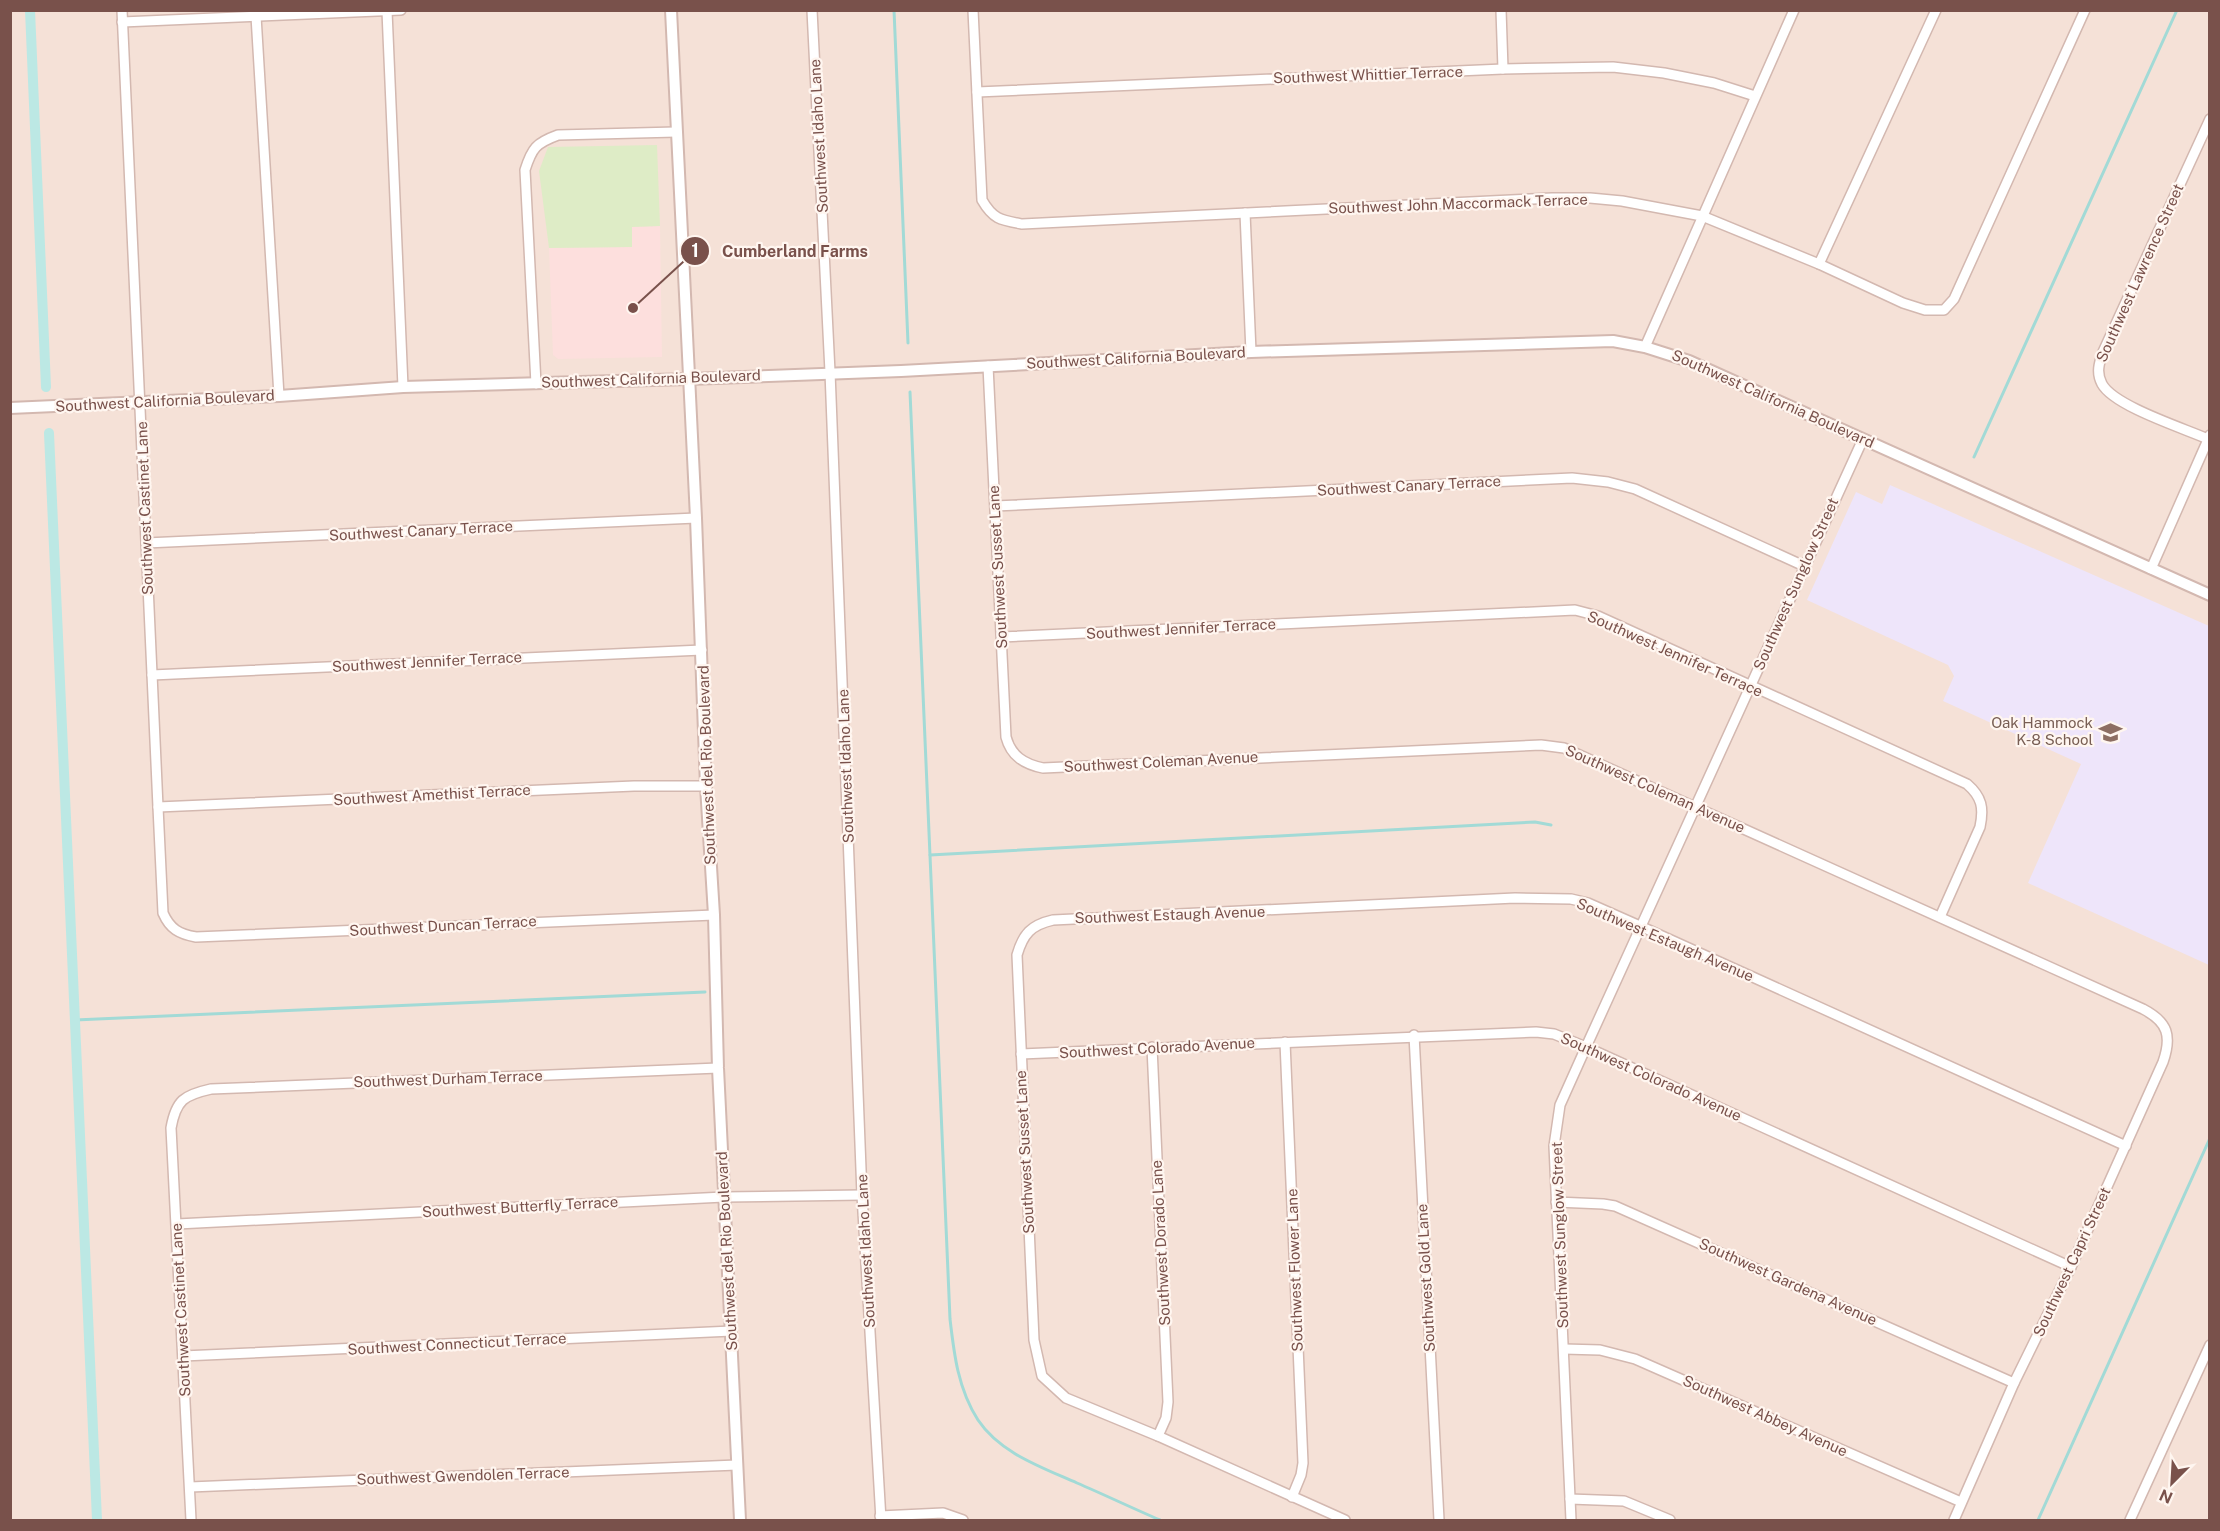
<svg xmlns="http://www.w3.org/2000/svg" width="2220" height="1531" viewBox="0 0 2220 1531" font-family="'Public Sans',sans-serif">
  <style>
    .residential { fill: #f5e1d7 }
    .commercial { fill: #fddfdd }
    .education { fill: #eee5fa }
    .green { fill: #deecc6 }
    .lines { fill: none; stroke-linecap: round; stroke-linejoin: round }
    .stream { stroke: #a2dad6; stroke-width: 3 }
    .canal { stroke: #bce8e4; stroke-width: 10 }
    .minor-casing { stroke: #d3b8b0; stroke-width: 12 }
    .tertiary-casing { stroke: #d3b8b0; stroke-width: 14 }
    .minor { stroke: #fff; stroke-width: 9 }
    .tertiary { stroke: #fff; stroke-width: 10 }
    .labels { text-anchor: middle; stroke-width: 4.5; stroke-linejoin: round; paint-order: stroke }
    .street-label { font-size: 15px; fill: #79514b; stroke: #fff6f0 }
    .education-label { font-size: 15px; fill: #785e54; stroke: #fff6f0; text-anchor: end }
    .leader { fill: none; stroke: #79514b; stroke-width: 2 }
    .callout-dot { fill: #79514b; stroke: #fff6f0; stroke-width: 2 }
    .mark-label { font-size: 18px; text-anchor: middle; font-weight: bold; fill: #fff }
    .callout-label { font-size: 16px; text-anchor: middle; font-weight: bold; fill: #79514b; stroke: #fff6f0; stroke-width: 4.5; stroke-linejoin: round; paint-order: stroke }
  </style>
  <rect width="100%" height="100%" fill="#fdf1e9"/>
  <rect class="residential" x="11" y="11" width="2198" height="1509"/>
  <polygon class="commercial" points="660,226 662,357 558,359 553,355 549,248 632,247 632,227"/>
  <polygon class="education" points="1890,485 2209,626 2209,965 2028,883 2081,764 1943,701 1954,676 1948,665 1807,600 1856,492 1882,504"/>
  <polygon class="green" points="657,145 660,226 632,227 632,247 549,248 539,171 548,147"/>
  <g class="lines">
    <g class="stream">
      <polyline points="894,10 908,343"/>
      <path d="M910,392L950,1319C954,1354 958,1389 978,1420C1000,1453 1041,1467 1077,1483C1105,1495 1132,1508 1160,1520"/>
      <polyline points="1974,457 2177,10"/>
      <polyline points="930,855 1535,822 1551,825"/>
      <polyline points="75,1020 705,992"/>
      <polyline points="2038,1520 2210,1138"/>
    </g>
    <g class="canal">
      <polyline points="30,10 46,387"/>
      <polyline points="49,433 97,1520"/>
    </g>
    <defs>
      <g id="minor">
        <path d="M122,10L158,807L163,913C170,929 179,934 196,937L714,915"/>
        <polyline points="812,10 830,372 862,1195 881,1520"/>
        <path d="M973,10L982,200C993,219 1000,220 1022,224L1552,198H1590L1622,201L1702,216L1819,264L1903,303L1925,310H1944L1954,299L2085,10"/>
        <polyline points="1501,10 1503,69"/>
        <polyline points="387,11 403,387"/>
        <polyline points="256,16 279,396"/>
        <polyline points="122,22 401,10"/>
        <polyline points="977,92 1503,69 1613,67 1664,73 1714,83 1755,96"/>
        <polyline points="1245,213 1251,352"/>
        <polyline points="1819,264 1936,10"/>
        <polyline points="1645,347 1794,10"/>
        <path d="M988,366L1006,737C1011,756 1024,764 1043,768L1541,745L1564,748L2143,1009C2168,1022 2172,1036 2163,1062L2071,1267L2014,1383L1954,1520"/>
        <path d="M536,384L525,170C532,148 536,143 558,135L676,132"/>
        <path d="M2208,439C2183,428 2114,406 2102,384C2096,373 2099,363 2103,352L2210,119"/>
        <polyline points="995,506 1572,478 1608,482 1635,489 1804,566"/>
        <polyline points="146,543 696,518"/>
        <polyline points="2151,569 2210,435"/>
        <path d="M1002,637L1575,610L1598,616L1967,784C1982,797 1984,808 1980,827L1940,917"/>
        <polyline points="152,675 702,650"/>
        <polyline points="158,807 634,786 706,786"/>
        <polyline points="1414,1035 1439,1520"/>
        <polyline points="1285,1042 1303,1463 1301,1475 1292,1497"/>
        <polyline points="1152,1047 1168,1402 1166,1418 1158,1436"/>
        <polyline points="1021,1054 1536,1032 1554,1034 1586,1047 2071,1267"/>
        <polyline points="1556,1202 1603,1204 1615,1206 2014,1383"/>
        <polyline points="177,1224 724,1197 862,1195"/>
        <polyline points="1564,1349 1600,1350 1635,1359 1961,1502"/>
        <polyline points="183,1356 732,1331"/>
        <polyline points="190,1487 737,1465"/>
        <polyline points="1570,1499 1624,1501 1670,1520"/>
        <polyline points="880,1516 943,1513 963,1520"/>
        <path d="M191,1520L171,1128C176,1100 184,1095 211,1089L718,1068"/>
        <path d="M1345,1520L1158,1436L1066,1398L1042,1376L1034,1340L1017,955C1023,934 1031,925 1053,920L1515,898L1571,899L1588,903L1640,926L2126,1146"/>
        <polyline points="1571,1520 1554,1146 1560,1105 1586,1047 1863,439"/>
        <polyline points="2130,1520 2210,1345"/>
      </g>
      <g id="tertiary">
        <polyline points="671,10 696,518 706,786 714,915 718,1068 740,1520"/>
        <polyline points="10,408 279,396 403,387 689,379 901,371 1251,352 1613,341 1645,347 1689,361 2210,595"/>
      </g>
    </defs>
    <use href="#minor" class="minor-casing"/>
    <use href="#tertiary" class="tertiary-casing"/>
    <use href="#minor" class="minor"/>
    <use href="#tertiary" class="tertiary"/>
  </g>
  <defs>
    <symbol id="school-bare" viewBox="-9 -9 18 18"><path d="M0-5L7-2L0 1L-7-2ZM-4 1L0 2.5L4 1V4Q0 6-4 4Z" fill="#8d6e63" stroke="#fff6f0" stroke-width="2.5" paint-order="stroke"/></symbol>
  </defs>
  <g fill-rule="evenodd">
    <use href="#school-bare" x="2094" y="716" width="33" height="33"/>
  </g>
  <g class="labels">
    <g class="street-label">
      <text transform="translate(1368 75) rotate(-2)" y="5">Southwest Whittier Terrace</text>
      <text transform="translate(819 136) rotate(-93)" y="5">Southwest Idaho Lane</text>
      <text transform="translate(1458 204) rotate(-2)" y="5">Southwest John Maccormack Terrace</text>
      <text transform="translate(2140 273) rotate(-66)" y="5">Southwest Lawrence Street</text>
      <text transform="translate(1136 358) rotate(-3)" y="5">Southwest California Boulevard</text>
      <text transform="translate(651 379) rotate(-2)" y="5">Southwest California Boulevard</text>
      <text transform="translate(1773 399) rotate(24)" y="5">Southwest California Boulevard</text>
      <text transform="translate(165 401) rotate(-3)" y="5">Southwest California Boulevard</text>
      <text transform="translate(1409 486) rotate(-3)" y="5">Southwest Canary Terrace</text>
      <text transform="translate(145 508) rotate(-92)" y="5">Southwest Castinet Lane</text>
      <text transform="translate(421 531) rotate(-3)" y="5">Southwest Canary Terrace</text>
      <text transform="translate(998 567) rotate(-93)" y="5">Southwest Susset Lane</text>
      <text transform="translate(1796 584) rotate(-66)" y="5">Southwest Sunglow Street</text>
      <text transform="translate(1181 629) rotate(-3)" y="5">Southwest Jennifer Terrace</text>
      <text transform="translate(1675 654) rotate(24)" y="5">Southwest Jennifer Terrace</text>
      <text transform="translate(427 662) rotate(-3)" y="5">Southwest Jennifer Terrace</text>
      <text transform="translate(1161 762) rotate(-3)" y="5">Southwest Coleman Avenue</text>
      <text transform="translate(707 765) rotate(-92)" y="5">Southwest del Rio Boulevard</text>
      <text transform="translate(846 766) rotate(-92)" y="5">Southwest Idaho Lane</text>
      <text transform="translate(1655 789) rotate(24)" y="5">Southwest Coleman Avenue</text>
      <text transform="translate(432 795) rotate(-3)" y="5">Southwest Amethist Terrace</text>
      <text transform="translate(1170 915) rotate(-2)" y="5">Southwest Estaugh Avenue</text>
      <text transform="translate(443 926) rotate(-3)" y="5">Southwest Duncan Terrace</text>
      <text transform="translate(1665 940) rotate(23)" y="5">Southwest Estaugh Avenue</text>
      <text transform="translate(1157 1048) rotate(-3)" y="5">Southwest Colorado Avenue</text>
      <text transform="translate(1651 1077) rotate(24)" y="5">Southwest Colorado Avenue</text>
      <text transform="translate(448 1079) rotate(-2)" y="5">Southwest Durham Terrace</text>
      <text transform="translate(1025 1152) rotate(-93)" y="5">Southwest Susset Lane</text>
      <text transform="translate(520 1207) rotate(-3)" y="5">Southwest Butterfly Terrace</text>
      <text transform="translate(1560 1235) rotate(-92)" y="5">Southwest Sunglow Street</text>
      <text transform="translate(1161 1243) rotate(-93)" y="5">Southwest Dorado Lane</text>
      <text transform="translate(727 1251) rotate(-93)" y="5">Southwest del Rio Boulevard</text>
      <text transform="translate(866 1251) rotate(-93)" y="5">Southwest Idaho Lane</text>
      <text transform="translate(2072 1262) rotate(-65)" y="5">Southwest Capri Street</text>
      <text transform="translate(1295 1270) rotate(-92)" y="5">Southwest Flower Lane</text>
      <text transform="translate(1426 1278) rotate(-93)" y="5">Southwest Gold Lane</text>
      <text transform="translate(1788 1282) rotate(24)" y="5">Southwest Gardena Avenue</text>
      <text transform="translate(181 1310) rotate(-93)" y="5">Southwest Castinet Lane</text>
      <text transform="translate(457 1344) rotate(-3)" y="5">Southwest Connecticut Terrace</text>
      <text transform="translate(1765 1416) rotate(24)" y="5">Southwest Abbey Avenue</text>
      <text transform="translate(463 1476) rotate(-2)" y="5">Southwest Gwendolen Terrace</text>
    </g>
    <g class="education-label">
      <text x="2093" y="728">Oak Hammock<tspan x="2093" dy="17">K-8 School</tspan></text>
    </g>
  </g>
  <path class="leader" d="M633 308L695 251"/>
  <g class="callout-dot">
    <circle cx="633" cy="308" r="6"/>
    <circle cx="695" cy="251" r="15"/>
  </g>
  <g class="mark-label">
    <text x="695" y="257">1</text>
  </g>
  <g class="callout-label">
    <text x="795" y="257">Cumberland Farms</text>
  </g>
  <rect width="2220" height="1531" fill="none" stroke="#79514b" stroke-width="24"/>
  <g transform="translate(2172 1483) rotate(204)" stroke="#fff6f0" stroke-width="4.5" paint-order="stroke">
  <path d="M0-4.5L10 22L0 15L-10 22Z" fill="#79514b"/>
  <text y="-9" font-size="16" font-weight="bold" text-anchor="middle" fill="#79514b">N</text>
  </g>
</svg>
